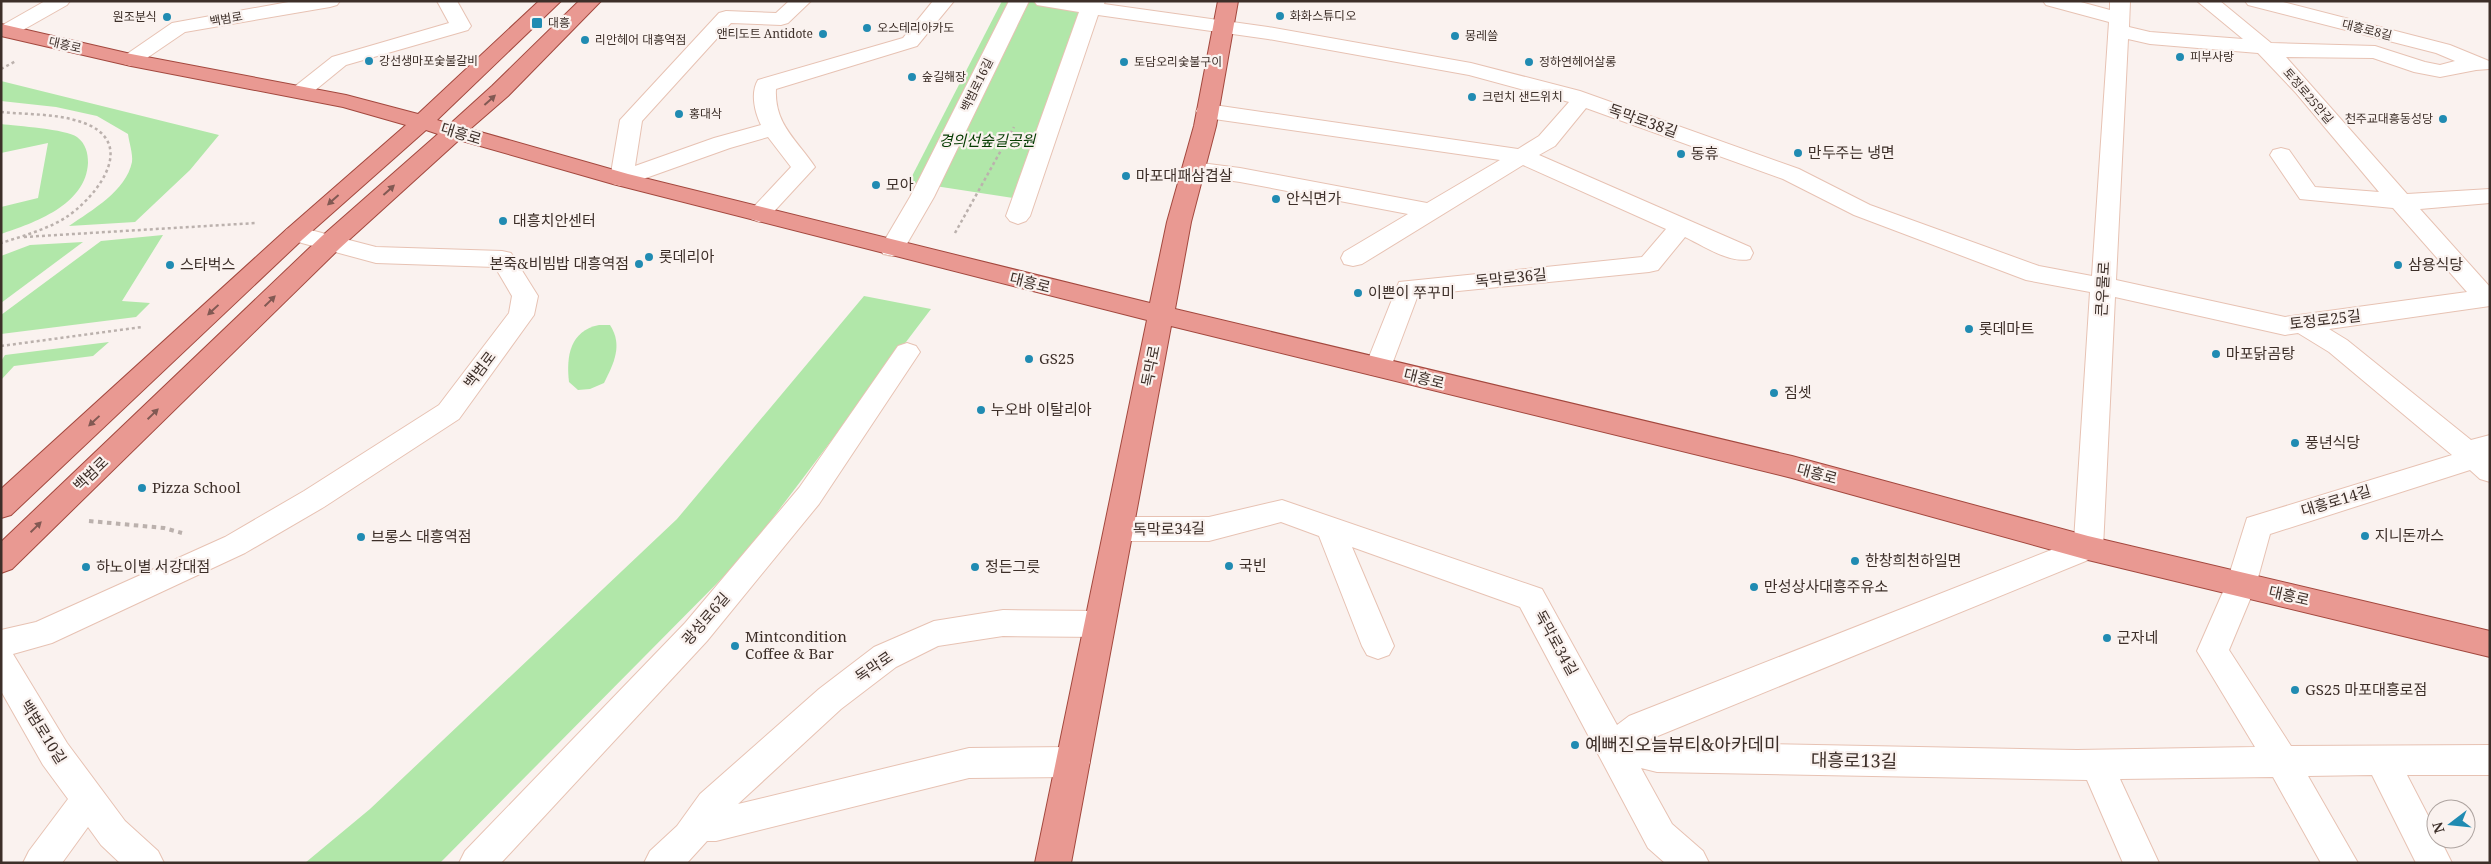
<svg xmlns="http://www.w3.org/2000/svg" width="2491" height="864" viewBox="0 0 2491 864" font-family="'Noto Serif','Noto Sans KR',serif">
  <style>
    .green { fill: #b1e7a9 }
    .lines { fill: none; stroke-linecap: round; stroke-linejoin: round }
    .minor-casing { stroke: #e7c2b3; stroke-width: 2 }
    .major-casing { stroke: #a3483e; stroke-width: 2 }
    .path-far1 { stroke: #bbb1ad; stroke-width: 2.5; stroke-dasharray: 3 3; stroke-linecap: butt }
    .path { stroke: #bbb1ad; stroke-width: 4; stroke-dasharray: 4.5 4.5; stroke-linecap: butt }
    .minor { fill: #fff; fill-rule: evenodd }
    .major { fill: #e99992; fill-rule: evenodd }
    .oneway { fill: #825953 }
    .poi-dot { fill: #208bb2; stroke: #faf2ef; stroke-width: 2 }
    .labels { text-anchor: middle; stroke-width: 4.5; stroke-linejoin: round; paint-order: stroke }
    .far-poi-label { font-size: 12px; fill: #3d2f29; stroke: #faf2ef; text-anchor: start }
    .far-street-label { font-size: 12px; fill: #3d2f29; stroke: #faf2ef }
    .street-label { font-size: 15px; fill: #3d2f29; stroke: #faf2ef }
    .park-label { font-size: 15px; font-style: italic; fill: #043b00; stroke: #faf2ef }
    .poi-label { font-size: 15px; fill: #3d2f29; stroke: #faf2ef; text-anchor: start }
    .near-poi-label { font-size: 18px; fill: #3d2f29; stroke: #faf2ef; text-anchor: start }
    .near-street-label { font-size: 18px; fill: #3d2f29; stroke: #faf2ef }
  </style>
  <rect width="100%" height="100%" fill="#faf2ef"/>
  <g class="green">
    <polygon points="1002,1 1094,1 1019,199 909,182"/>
    <path d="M1,81L219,135L190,170L135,222L69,226C92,210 126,191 132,162C133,154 129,142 128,134L97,116L56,107L1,101Z"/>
    <path d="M1,124C17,126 66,129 77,137C86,144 88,153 88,163C86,205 34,223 1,234V207L38,198L48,143L1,153Z"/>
    <polygon points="163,235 122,301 150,303 136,317 1,334 1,315 101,241"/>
    <polygon points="83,242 1,303 1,256 30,245"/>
    <polygon points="864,296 931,309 744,556 440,863 305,863 370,809 677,519"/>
    <path d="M599,325H610C623,345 614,363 604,383L590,389L578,390L569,382C566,356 570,331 599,325Z"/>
    <polygon points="109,342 93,356 14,366 1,380 1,361 5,355"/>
  </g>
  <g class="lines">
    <defs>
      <g id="minor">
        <polygon points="45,1 70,1 67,5 14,35 1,36 1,26"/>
        <polygon points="294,1 340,1 337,5 330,7 185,32 138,64 131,66 124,64 121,60 124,56 172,23"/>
        <polygon points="437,1 457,1 471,26 468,30 346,65 308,96 300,97 292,96 289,91 332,57 449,23"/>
        <path d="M789,1H811L788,23L781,25L731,23L642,121L635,166L714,138L761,125C755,113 750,93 758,80L903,38L933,1H954L917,46L776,89C774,124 797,140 815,167L767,219L759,222L751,219L747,214L791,167L768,137L730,148L629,184L621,186L613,184L610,179L620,120L719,13L726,11L776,13Z"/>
        <polygon points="1009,1 1029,1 934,197 901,254 892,256 883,254 880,248 910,197"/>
        <path d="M1034,1H1105L1104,4L1268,27L1471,63L1580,91L1799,169L1870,205L2039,266L2092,276L2109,22L2046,5L2043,1H2077L2110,10V1H2130L2129,27L2150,32L2243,39L2197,1H2220L2271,43L2375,46L2425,62L2440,65L2455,61L2436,53L2248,5L2245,1H2279L2450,45L2489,61V69L2476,70L2440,77L2414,72L2373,58L2286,57L2407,194L2490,189V203L2420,209L2490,287V306L2329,329L2347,340L2471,440L2490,435V482L2480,479L2470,470L2270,534L2256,585L2229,650L2291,746L2490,745V775H2407L2436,831V839H2440L2452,863H2416L2372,775L2308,776L2358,863H2321L2273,777L2120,779L2159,863H2123L2087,780L1657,772L1641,768L1672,824L1703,851L1709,863H1665L1648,848L1520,607L1352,547L1394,646L1389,655L1378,659L1367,655L1362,646L1319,536L1281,522L1209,541H1119L1109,537L1104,529L1109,521L1119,517H1209L1282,500L1542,589L1617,725L1629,716L2074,541L2090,292L2026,280L1854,215L1783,179L1586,108L1555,146L1539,155L1750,247L1753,253L1750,259C1730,264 1704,246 1685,237L1658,270L1649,272L1418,295L1391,367L1387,374L1378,376L1369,374L1365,367L1399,282L1642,257L1666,229L1523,165L1362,264L1353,266L1344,264L1341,258L1344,252L1408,214L1240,182L1185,174L1182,169L1185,164L1193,162L1240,168L1427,203L1500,160L1207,118L1199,116L1196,111L1199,106L1207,104L1518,149L1539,136L1569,102L1469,75L1268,39L1098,15L1030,216L1026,221L1018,224L1010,221L1006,216L1079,12L1037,5ZM2128,39L2150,44L2258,53L2296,93L2379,192L2315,187L2289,150L2281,148L2273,150L2270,155L2300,199L2393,208L2467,292L2285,317L2116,280ZM2115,297L2285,335L2298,333L2329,352L2452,455L2247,518L2226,585L2197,651L2255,747L2077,750L1657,742L1648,740L2098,556L2103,548Z"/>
        <polygon points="295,226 376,247 502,251 511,253 538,296 534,315 459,419 324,507 245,553 52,643 13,654 67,743 125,821 158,851 164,863 120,863 101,845 88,827 62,863 23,863 29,851 68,799 43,765 1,691 1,630 36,622 225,537 304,491 439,405 509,313 512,296 495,267 376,263 287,239 283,234 287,229"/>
        <polygon points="907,343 916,346 920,352 819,504 707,641 501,863 459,863 465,851 685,623 799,488 898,346"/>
        <polygon points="1003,610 1100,611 1111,615 1115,624 1111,633 1100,637 1003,636 938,646 896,667 841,709 738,804 969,748 1073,747 1085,751 1090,762 1085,773 1073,777 969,778 716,841 707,841 687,863 644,863 650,851 677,826 700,794 819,689 874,647 934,621"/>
      </g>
      <polygon id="major" points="539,1 561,1 437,120 450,124 492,86 579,1 601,1 508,96 470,129 628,174 1150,303 1167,222 1194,126 1218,1 1238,1 1216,126 1191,222 1175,309 1792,456 2088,536 2490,631 2490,657 2088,560 1792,478 1171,326 1071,863 1035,863 1147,320 613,184 459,140 340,248 12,569 1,573 1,542 322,236 438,134 426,130 303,239 11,515 1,518 1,489 287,229 406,125 343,107 131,66 1,36 1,24 131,54 346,95 418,114"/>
    </defs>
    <use href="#minor" class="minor-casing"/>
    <use href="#major" class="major-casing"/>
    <g class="path-far1">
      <polyline points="1,69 16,61"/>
      <path d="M1,112C31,115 64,113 91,126C136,149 93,200 65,218C45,230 23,236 1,243"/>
      <polyline points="955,233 1014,127"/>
      <polyline points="24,237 256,223"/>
      <polyline points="1,346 142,327"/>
    </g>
    <polyline class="path" points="89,521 164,528 182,533"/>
    <use href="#minor" class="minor"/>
    <use href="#major" class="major"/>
  </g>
  <defs><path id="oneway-solid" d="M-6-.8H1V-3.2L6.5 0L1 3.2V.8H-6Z" transform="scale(1.25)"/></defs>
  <g class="oneway">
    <use href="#oneway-solid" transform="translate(490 100) rotate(-42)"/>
    <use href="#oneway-solid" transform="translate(389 190) rotate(-42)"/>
    <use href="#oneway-solid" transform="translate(333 200) rotate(138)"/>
    <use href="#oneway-solid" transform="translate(270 301) rotate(-44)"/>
    <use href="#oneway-solid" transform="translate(213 310) rotate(137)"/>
    <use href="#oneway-solid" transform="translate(153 414) rotate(-44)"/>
    <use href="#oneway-solid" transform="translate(94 421) rotate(137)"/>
    <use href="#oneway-solid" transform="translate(36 527) rotate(-44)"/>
  </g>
  <g class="poi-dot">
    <circle cx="1280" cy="16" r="5"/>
    <circle cx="167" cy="17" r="5"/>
    <rect x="531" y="17" width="12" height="12" rx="2.5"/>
    <circle cx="867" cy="28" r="5"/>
    <circle cx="823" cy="34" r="5"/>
    <circle cx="1455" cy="36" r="5"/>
    <circle cx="585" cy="40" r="5"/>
    <circle cx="2180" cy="57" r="5"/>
    <circle cx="369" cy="61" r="5"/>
    <circle cx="1124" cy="62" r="5"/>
    <circle cx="1529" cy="62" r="5"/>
    <circle cx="912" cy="77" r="5"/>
    <circle cx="1472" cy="97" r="5"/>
    <circle cx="679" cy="114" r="5"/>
    <circle cx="2443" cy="119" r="5"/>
    <circle cx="1798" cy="153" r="5"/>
    <circle cx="1681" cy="154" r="5"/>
    <circle cx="1126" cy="176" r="5"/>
    <circle cx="876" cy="185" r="5"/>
    <circle cx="1276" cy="199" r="5"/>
    <circle cx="503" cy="221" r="5"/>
    <circle cx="649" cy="257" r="5"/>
    <circle cx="639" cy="264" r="5"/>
    <circle cx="170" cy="265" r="5"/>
    <circle cx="2398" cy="265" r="5"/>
    <circle cx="1358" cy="293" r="5"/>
    <circle cx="1969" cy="329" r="5"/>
    <circle cx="2216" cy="354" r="5"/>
    <circle cx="1029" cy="359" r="5"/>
    <circle cx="1774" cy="393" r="5"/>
    <circle cx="981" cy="410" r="5"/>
    <circle cx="2295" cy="443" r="5"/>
    <circle cx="142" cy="488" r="5"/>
    <circle cx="2365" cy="536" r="5"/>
    <circle cx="361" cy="537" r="5"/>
    <circle cx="1855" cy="561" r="5"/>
    <circle cx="1229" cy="566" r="5"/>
    <circle cx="86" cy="567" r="5"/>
    <circle cx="975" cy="567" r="5"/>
    <circle cx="1754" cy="587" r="5"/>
    <circle cx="2107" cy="638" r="5"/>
    <circle cx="735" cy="646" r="5"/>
    <circle cx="2295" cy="690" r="5"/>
    <circle cx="1575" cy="745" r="5"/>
  </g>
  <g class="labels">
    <g class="far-poi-label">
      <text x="1290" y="20">화화스튜디오</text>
      <text x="157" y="21" text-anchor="end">원조분식</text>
      <text x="548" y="27">대흥</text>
      <text x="877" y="32">오스테리아카도</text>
      <text x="813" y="38" text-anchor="end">앤티도트 Antidote</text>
      <text x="1465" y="40">몽레쓸</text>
      <text x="595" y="44">리안헤어 대흥역점</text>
      <text x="2190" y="61">피부사랑</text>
      <text x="379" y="65">강선생마포숯불갈비</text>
      <text x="1134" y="66">토담오리숯불구이</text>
      <text x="1539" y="66">정하연헤어살롱</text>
      <text x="922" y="81">숲길해장</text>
      <text x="1482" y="101">크런치 샌드위치</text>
      <text x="689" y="118">홍대삭</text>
      <text x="2433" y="123" text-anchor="end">천주교대흥동성당</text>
    </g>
    <g class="far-street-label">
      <text transform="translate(226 19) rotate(-10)" y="4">백범로</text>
      <text transform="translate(2367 30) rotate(14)" y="4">대흥로8길</text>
      <text transform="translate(65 45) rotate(13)" y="4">대흥로</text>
      <text transform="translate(977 85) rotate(-64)" y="4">백범로16길</text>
      <text transform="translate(2308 96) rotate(49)" y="4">토정로25안길</text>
    </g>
    <g class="street-label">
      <text transform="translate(1643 121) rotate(19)" y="5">독막로38길</text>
      <text transform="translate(461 134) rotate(17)" y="5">대흥로</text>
      <text transform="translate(1511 278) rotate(-6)" y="5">독막로36길</text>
      <text transform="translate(1030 283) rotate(14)" y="5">대흥로</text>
      <text transform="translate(2103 289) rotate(-87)" y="5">큰우물로</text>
      <text transform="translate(2325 320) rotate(-7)" y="5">토정로25길</text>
      <text transform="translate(1151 366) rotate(-79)" y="5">독막로</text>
      <text transform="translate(480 370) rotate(-53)" y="5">백범로</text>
      <text transform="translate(1424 379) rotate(14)" y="5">대흥로</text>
      <text transform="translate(91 474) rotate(-44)" y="5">백범로</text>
      <text transform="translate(1817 474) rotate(15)" y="5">대흥로</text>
      <text transform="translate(2336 501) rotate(-17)" y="5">대흥로14길</text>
      <text transform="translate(1169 529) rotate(-1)" y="5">독막로34길</text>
      <text transform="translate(2289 596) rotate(13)" y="5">대흥로</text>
      <text transform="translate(706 619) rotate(-49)" y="5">광성로6길</text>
      <text transform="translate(1556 643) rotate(61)" y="5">독막로34길</text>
      <text transform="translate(874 667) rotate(-34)" y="5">독막로</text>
      <text transform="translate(43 732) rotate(58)" y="5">백범로10길</text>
    </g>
    <g class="park-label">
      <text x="987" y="146">경의선숲길공원</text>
    </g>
    <g class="poi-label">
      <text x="1808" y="158">만두주는 냉면</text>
      <text x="1691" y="159">동휴</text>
      <text x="1136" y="181">마포대패삼겹살</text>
      <text x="886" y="190">모아</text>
      <text x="1286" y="204">안식면가</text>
      <text x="513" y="226">대흥치안센터</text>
      <text x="659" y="262">롯데리아</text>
      <text x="629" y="269" text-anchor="end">본죽&amp;비빔밥 대흥역점</text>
      <text x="180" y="270">스타벅스</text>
      <text x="2408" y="270">삼용식당</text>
      <text x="1368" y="298">이쁜이 쭈꾸미</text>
      <text x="1979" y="334">롯데마트</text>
      <text x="2226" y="359">마포닭곰탕</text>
      <text x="1039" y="364">GS25</text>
      <text x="1784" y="398">짐셋</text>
      <text x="991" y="415">누오바 이탈리아</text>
      <text x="2305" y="448">풍년식당</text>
      <text x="152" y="493">Pizza School</text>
      <text x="2375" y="541">지니돈까스</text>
      <text x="371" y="542">브롱스 대흥역점</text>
      <text x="1865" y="566">한창희천하일면</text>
      <text x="1239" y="571">국빈</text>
      <text x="96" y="572">하노이별 서강대점</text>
      <text x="985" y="572">정든그릇</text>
      <text x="1764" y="592">만성상사대흥주유소</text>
      <text x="745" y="642">Mintcondition<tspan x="745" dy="17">Coffee &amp; Bar</tspan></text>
      <text x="2117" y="643">군자네</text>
      <text x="2305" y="695">GS25 마포대흥로점</text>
    </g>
    <g class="near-poi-label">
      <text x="1585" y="751">예뻐진오늘뷰티&amp;아카데미</text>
    </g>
    <g class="near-street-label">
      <text transform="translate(1854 761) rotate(1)" y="6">대흥로13길</text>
    </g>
  </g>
  <rect width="2491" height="864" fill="none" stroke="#3d2f29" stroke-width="5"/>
  <g transform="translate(2451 824) rotate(254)"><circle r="24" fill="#faf2ef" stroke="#aea4a0"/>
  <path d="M0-4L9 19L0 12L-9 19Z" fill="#208bb2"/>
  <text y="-8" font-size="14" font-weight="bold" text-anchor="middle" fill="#3d2f29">N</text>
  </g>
</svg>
